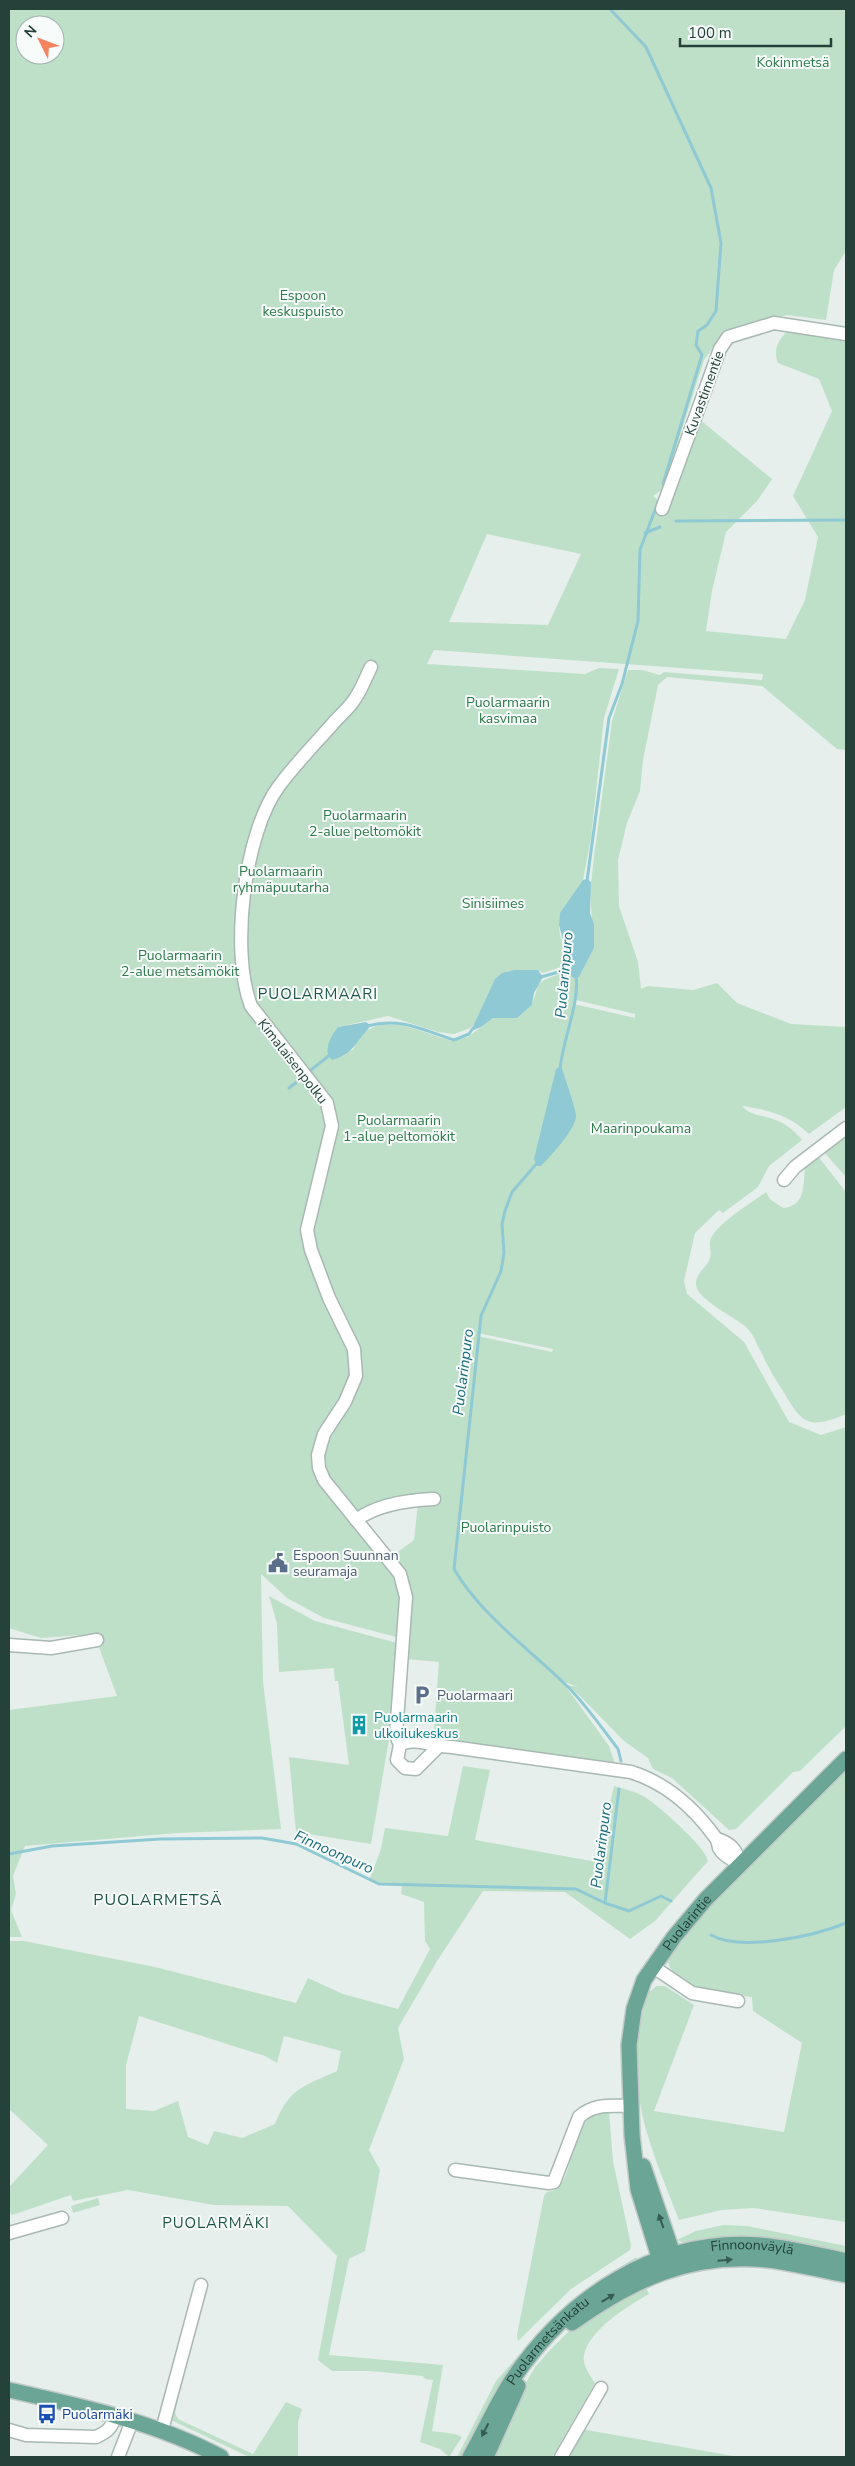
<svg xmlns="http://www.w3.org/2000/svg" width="855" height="2466" viewBox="0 0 855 2466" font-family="'Nunito Sans',sans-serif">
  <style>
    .green { fill: #bfe0c8; fill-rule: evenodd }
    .water { fill: #8ec9d4 }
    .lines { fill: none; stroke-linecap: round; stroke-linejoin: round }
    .stream { stroke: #8ec9d4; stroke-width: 3 }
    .minor-casing { stroke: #a8b8b2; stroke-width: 15 }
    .major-casing { stroke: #c2cac8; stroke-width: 18 }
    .minor { stroke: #fff; stroke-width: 12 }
    .major { stroke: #6aa596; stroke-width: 15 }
    .oneway { fill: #365b51 }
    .labels { text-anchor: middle; stroke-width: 4; stroke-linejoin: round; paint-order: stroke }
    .park-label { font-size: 14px; fill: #2d7a4b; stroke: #f7fbf9 }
    .street-label { font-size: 14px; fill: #24423a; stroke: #f7fbf9 }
    .service-label { font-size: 14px; fill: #4e5e75; stroke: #f7fbf9; text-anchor: start }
    .culture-label { font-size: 14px; fill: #0d838f; stroke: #f7fbf9; text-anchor: start }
    .transit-label { font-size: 14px; fill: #164399; stroke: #f7fbf9; text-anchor: start }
    .water-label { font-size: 15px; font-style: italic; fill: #1c6f80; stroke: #f7fbf9 }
    .neighbourhood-label { font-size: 15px; letter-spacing: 1px; fill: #1f5548; stroke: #f7fbf9 }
    .quarter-label { font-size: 16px; letter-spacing: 1px; fill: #1f5548; stroke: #f7fbf9 }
  </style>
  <rect width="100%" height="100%" fill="#e6efeb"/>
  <g class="green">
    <path d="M9,9H846V251L834,270L826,320L787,315L726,330L704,360L663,489L653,496L661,502L699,419L772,479L757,501L726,532L712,591L706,631L786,639L805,600L818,537L793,496L832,411L819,379L778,363C773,348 778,340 789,330L846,338V750L837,749L762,686L667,677L658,685L643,760L640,791L627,823L618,860L619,906L638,962L641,989L648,986L693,990L717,983L737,1003L791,1024L846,1027V1107L809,1134C791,1116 767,1109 742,1106C750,1115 759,1115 770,1118C784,1122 793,1129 802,1140L769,1166L758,1187L723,1213L719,1210L695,1233L684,1281L687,1294L744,1342L789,1422L821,1435L846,1427V1726L800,1771L793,1772L736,1829L729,1830L672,1778L653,1769L648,1758L624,1741L580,1696L567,1685L578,1687L562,1681L609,1746L615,1764L431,1739L434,1731L439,1662L406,1659L400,1638L324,1618L287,1598L261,1574L263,1682L281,1829L177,1833L25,1846L13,1876L16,1894L11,1910L22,1937H9V1710L117,1696L94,1634L41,1638L9,1628ZM25,25H55V55H25ZM487,534L581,554L548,625L449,622ZM434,650L763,674L762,680L664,672L660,675L642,670H628L612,721L595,849L590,892L594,948L579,977L573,978L567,971L544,980L538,985L532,1005L517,1018H493L468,1037L452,1041C419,1032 372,1004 353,1050L327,1048L338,1027L388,1016L438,1032L454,1034L470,1028L476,1023L483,1008L508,971L538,970L543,973L567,965C567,951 559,939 559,926C559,906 577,896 583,880L591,838L604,718L619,669L599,668L585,674L427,664ZM576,1000L635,1014V1018L574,1004ZM478,1333L553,1349L552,1352L478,1336ZM418,1504L414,1540L395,1554L382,1556L356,1527L367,1517Z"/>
    <polygon points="846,1133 846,1177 825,1153 824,1149"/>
    <path d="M817,1155L846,1192V1414C809,1430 802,1424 783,1391C775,1379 768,1367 762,1354C757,1345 754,1335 747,1328C736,1317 696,1300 696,1284C696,1272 707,1268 710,1258C712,1252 709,1247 710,1242C712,1226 753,1202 766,1192L770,1199L783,1208C806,1206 803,1185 805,1167Z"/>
    <polygon points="269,1596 315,1621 397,1643 393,1716 371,1844 296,1832 289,1757 349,1765 338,1681 335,1681 334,1668 279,1672 277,1624"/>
    <path d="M463,1766L490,1770L475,1840L597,1862L614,1786C624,1789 634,1791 643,1796C656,1803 707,1848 708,1861L655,1921L630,1939L565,1892L483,1891L437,1961L398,2028L404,2059L369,2150L380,2170L365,2251L349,2259L329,2355L443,2365L432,2431L455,2434L462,2437L449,2457L440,2449L420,2442L433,2380L425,2379L423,2376L370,2371H332L318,2360L337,2256L288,2206L214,2205L128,2190L73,2201L71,2195L12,2215L9,2211V2187L48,2145L9,2109V1941H24L155,1967L296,2003L308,1978L343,1994L398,2009L430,1949L425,1941L424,1902L401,1894L402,1885L379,1884L369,1881L381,1849L385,1828L448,1836ZM139,2016L265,2056L277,2063L284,2036L341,2051L337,2071C304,2086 289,2088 275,2124L242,2138L214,2131L208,2145L188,2137L178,2101L154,2111L126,2109V2065Z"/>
    <path d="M846,1771V2222L754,2208L722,2210L679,2220C657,2163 631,2107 637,2044C639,2026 644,2009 647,1991H651L656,1986H665L694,2005L654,2111L784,2132L802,2043L753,2011L752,1997C725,1994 677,1995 668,1962L678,1941L725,1887Z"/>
    <path d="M598,2112H609L613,2161L631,2245L630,2250L571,2289L518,2341L517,2335L544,2196L547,2192C579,2188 562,2130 598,2112Z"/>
    <polygon points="98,2198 100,2205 73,2213 71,2206"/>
    <polygon points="723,2225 747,2226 846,2246 846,2254 700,2242 684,2243 677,2240 696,2231"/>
    <polygon points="636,2257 638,2260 635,2264 577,2302 464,2457 457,2457 496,2381 547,2324 582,2292"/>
    <path d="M645,2285L649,2294C629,2305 589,2330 584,2355C582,2365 590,2375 595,2383L552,2457H490L512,2407L535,2367L550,2350L578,2322Z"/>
    <polygon points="176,2394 179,2395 175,2413 178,2419 253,2454 286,2402 302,2409 298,2422 298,2457 249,2457 169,2419"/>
    <polygon points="581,2429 739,2457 564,2457"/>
  </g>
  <g class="water">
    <polygon points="587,879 591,882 590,913 594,924 594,948 579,977 573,978 566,969 567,955 559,925 560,913 583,880"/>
    <polygon points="514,970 538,970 543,977 534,993 532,1005 517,1018 493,1018 481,1027 471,1031 495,979 502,973"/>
    <path d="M366,1022L370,1025L369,1028C355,1043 353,1054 332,1060C322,1051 331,1036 338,1027Z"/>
    <path d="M561,1066C563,1072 576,1109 576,1115C577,1128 550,1157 541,1166H537L534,1159L556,1069Z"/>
  </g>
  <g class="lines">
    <g class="stream">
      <polyline points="610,9 646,47 711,188 721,243 716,311 707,325 698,331 696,345 702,355 663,484"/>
      <polyline points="676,521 846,520"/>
      <polyline points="645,533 660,527"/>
      <polyline points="587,881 609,718 622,684 638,621 640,550 658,502"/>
      <polyline points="541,977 569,969"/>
      <path d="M367,1026C401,1017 423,1030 454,1040L469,1034L473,1028"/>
      <path d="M560,1070C562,1041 580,1003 576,976"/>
      <polyline points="306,1074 331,1054"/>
      <polyline points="289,1088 302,1078"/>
      <path d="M538,1162L512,1192L505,1211L502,1224L504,1253L501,1271L481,1316L454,1569C481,1615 527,1647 565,1684C585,1703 601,1727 618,1749L621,1761"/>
      <polyline points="9,1854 52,1846 160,1839 262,1838 296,1844 379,1884 576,1889 605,1903 629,1911 661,1896 671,1901"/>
      <polyline points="605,1903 619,1789"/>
      <path d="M711,1935C741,1952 815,1936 846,1923"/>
    </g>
    <defs>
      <g id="minor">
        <polyline points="662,509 720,349 728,337 774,323 846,334"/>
        <path d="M371,667C366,677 362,688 356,697C351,706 343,713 336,720C317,742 296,763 279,786C244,833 230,952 251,1006L327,1103L332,1126L307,1230L311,1250L329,1298L354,1349L356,1376L345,1402L324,1434L318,1455L319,1468L324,1480L400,1574L406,1597L397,1721L396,1735L400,1745"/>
        <polyline points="784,1180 795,1167 846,1128"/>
        <path d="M356,1520C378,1504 409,1500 434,1499"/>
        <polyline points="9,1645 51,1648 97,1640"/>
        <path d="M438,1747L416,1769L405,1768L397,1760L400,1745C413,1736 435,1747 452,1747L631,1772C666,1783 694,1808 715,1837C718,1840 718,1844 719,1848C723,1856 732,1860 740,1863"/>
        <path d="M717,1839C730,1843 736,1849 740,1863"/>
        <polyline points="652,1966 692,1993 738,2001"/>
        <path d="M455,2170L549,2183L554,2182L579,2117C594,2103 611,2106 630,2106"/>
        <polyline points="9,2233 62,2218"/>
        <path d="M9,2430L26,2435L96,2437C107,2432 112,2428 115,2416"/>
        <polyline points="162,2430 201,2285"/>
        <polyline points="118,2457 132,2421"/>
        <polyline points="561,2457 601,2388"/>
      </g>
      <g id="major">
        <polyline points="643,2166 676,2263"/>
        <path id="s1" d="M663,2270L638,2189L632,2135L629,2045L634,2009L644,1980L674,1937L706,1899L846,1759"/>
        <path d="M572,2323C632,2280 691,2252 767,2260C794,2263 820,2270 846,2275"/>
        <path d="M9,2390C81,2406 155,2422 221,2457"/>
        <path id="s2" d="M470,2457C484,2432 496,2405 512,2380C568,2297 657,2237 760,2245C789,2247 818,2255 846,2261"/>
        <polyline points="486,2457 518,2386"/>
      </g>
    </defs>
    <use href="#minor" class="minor-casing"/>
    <use href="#major" class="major-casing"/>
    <use href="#minor" class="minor"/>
    <use href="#major" class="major"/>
  </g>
  <defs><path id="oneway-solid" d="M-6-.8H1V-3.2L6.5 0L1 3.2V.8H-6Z" transform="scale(1.25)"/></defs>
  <g class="oneway">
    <use href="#oneway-solid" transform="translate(661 2221) rotate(-109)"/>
    <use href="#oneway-solid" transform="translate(725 2260) rotate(-5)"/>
    <use href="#oneway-solid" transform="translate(608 2298) rotate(-31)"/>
    <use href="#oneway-solid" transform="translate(485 2430) rotate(117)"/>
  </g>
  <defs>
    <symbol id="civic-bare" viewBox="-9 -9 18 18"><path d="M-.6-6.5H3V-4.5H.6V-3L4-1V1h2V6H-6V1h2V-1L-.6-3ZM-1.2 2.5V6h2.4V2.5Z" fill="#5c6f8a" stroke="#f7fbf9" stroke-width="2.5" paint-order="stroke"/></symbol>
    <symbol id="parking-bare" viewBox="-9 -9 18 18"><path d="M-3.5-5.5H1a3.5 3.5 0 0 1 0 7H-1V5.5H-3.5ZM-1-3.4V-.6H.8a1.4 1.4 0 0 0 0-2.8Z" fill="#5c6f8a" stroke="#f7fbf9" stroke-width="2.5" paint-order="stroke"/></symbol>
    <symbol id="building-bare" viewBox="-9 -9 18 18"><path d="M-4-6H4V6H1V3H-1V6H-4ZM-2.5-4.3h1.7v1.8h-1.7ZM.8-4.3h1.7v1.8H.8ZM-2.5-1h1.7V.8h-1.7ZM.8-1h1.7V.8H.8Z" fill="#0f9aa8" stroke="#f7fbf9" stroke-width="2.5" paint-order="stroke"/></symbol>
    <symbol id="bus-bare" viewBox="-9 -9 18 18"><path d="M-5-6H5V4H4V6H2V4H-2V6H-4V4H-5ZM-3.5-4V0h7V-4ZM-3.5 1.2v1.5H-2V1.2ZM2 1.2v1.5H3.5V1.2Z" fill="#1a4fb4" stroke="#f7fbf9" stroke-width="2.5" paint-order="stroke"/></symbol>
  </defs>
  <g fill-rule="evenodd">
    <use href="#civic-bare" x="264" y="1549" width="28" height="28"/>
    <use href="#parking-bare" x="408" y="1681" width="28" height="28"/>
    <use href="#building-bare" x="345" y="1711" width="28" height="28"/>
    <use href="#bus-bare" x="33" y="2400" width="28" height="28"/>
  </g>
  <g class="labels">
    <g class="park-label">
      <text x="793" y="67">Kokinmetsä</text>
      <text x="303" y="300">Espoon<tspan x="303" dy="16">keskuspuisto</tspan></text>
      <text x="508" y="707">Puolarmaarin<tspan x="508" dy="16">kasvimaa</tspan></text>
      <text x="365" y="820">Puolarmaarin<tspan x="365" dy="16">2-alue peltomökit</tspan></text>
      <text x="281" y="876">Puolarmaarin<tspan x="281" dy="16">ryhmäpuutarha</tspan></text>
      <text x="493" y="908">Sinisiimes</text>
      <text x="180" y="960">Puolarmaarin<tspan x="180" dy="16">2-alue metsämökit</tspan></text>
      <text x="399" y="1125">Puolarmaarin<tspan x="399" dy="16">1-alue peltomökit</tspan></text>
      <text x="641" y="1133">Maarinpoukama</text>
      <text x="506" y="1532">Puolarinpuisto</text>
    </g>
    <g class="street-label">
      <text transform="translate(704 393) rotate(-70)" y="5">Kuvastimentie</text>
      <text transform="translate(293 1061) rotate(52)" y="5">Kimalaisenpolku</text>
      <text dy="5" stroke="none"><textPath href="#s1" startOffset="368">Puolarintie</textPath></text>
      <text dy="5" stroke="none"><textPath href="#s2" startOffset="376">Finnoonväylä</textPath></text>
      <text dy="5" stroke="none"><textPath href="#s2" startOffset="141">Puolarmetsänkatu</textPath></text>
    </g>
    <g class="service-label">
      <text x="293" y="1560">Espoon Suunnan<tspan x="293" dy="16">seuramaja</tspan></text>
      <text x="437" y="1700">Puolarmaari</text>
    </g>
    <g class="culture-label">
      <text x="374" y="1722">Puolarmaarin<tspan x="374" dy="16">ulkoilukeskus</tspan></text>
    </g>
    <g class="transit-label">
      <text x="62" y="2419">Puolarmäki</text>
    </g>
    <g class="water-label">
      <text transform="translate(564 975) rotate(-85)" y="5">Puolarinpuro</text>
      <text transform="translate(463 1372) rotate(-83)" y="5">Puolarinpuro</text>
      <text transform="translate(601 1845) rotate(-83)" y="5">Puolarinpuro</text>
      <text transform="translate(334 1852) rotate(24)" y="5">Finnoonpuro</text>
    </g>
    <g class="neighbourhood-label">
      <text x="318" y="999">PUOLARMAARI</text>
      <text x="216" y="2228">PUOLARMÄKI</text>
    </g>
    <g class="quarter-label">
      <text x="158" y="1905">PUOLARMETSÄ</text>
    </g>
  </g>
  <rect width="855" height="2466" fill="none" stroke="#24423a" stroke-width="20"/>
  <g transform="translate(40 40) rotate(312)"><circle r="24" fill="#f7fbf9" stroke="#a3b1ad"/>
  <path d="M0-4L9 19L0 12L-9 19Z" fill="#f4845f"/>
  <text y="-8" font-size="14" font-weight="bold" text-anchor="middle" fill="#24423a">N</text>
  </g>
  <path d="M680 38v8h151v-8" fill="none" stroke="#24423a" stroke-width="2.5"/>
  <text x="688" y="38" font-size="15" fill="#24423a" stroke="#f7fbf9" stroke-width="4" paint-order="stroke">100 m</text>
</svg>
